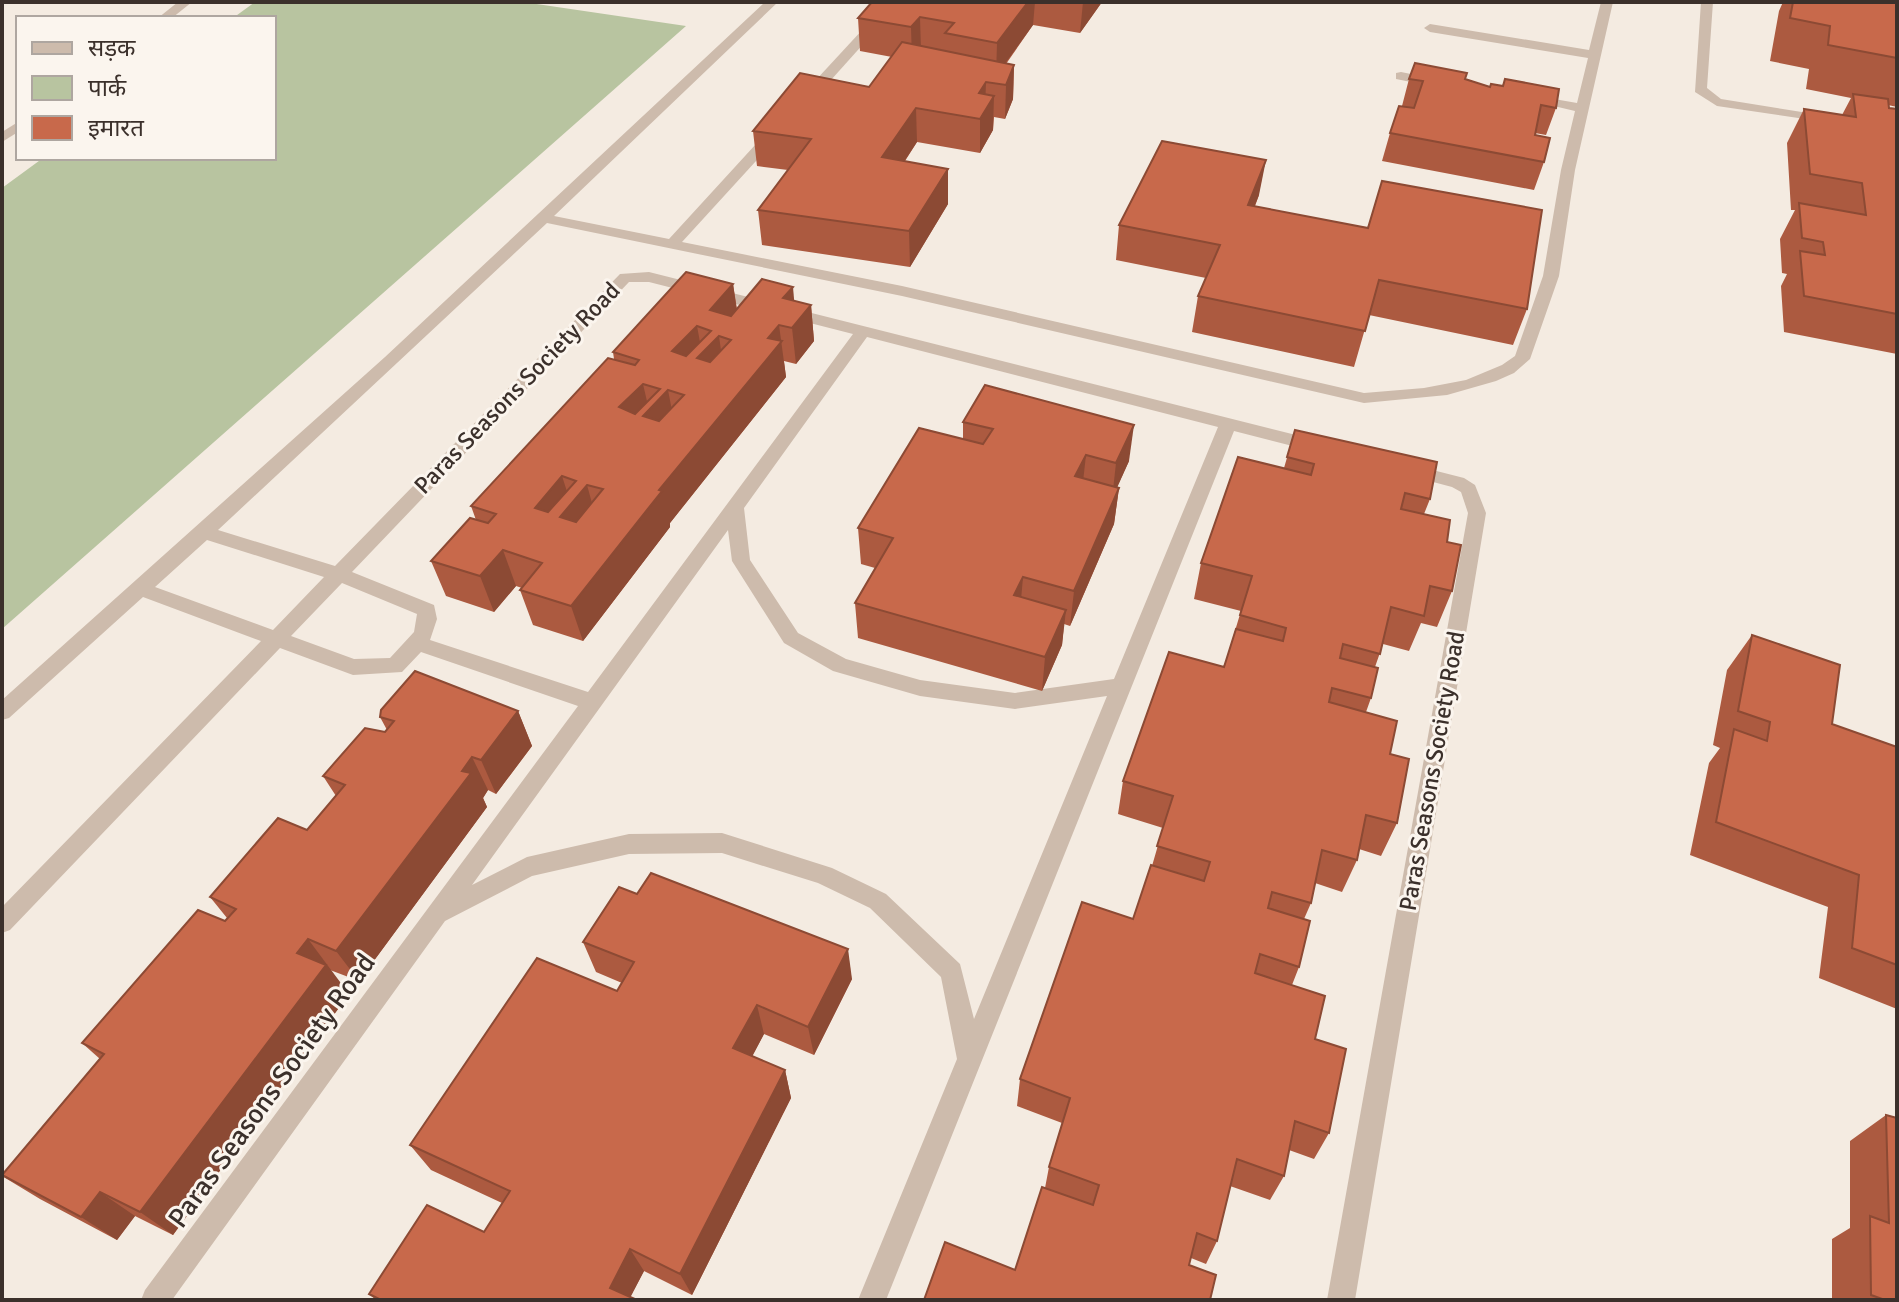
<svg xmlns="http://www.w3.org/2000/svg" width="1899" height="1302" viewBox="0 0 1899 1302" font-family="Signika,'Noto Sans Devanagari',sans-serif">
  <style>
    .green { fill: #b8c4a0 }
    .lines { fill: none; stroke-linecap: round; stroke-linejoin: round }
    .minor { fill: #cdbbac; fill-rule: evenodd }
    .wall { fill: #ac5a40 }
    .shaded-wall { fill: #8c4a34 }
    .building { fill: #c8694b; stroke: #8c4a34; stroke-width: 2; fill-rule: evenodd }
    .labels { text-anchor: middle; stroke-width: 6; stroke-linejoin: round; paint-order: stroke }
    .street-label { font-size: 24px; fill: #3b302b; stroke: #fbf5ee }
    .near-street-label { font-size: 28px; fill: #3b302b; stroke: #fbf5ee }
  </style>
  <rect width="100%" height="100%" fill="#f4ebe1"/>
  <polygon class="green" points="255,2 523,2 686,26 2,629 2,188 43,158 274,158 274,18 233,18"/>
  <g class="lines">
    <g class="minor">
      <polygon points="178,2 192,2 172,18 158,18"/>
      <path d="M765,2H778L554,216L669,239L767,132L772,131L779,135L777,138L682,242L902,286L1364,393L1424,388L1466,380L1502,365L1515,356L1543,276L1561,170L1575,111L1524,99L1531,95L1577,103L1588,58L1430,32L1424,28L1430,24L1589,50L1601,2H1613L1575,170L1559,276L1530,359L1514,373L1496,381L1447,395L1364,403L902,296L547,223L218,530L335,566L620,274L649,272L1316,440L1325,446L1316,452L1234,431L886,1300H858L957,1059L941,977L870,908L818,883L722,853L629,854L532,876L445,921L172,1300H141L145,1290L578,706L421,652L402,672L353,675L280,648L10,930L2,933V907L261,641L143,597L9,718L2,720V700L385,357ZM629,282H649L853,334L588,692L430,640L437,619L434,605L352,572ZM867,337L1218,427L1114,679L1015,693L920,680L846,659L798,633L750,560L744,508ZM728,530L732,561L784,643L833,671L920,696L1015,709L1107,696L974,1019L960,964L886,894L832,868L722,833L629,834L527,857L472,885ZM207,540L324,577L273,630L155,587ZM342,583L417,614L414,632L390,658L354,659L291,636Z"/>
      <polygon points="888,2 901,2 813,100 803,100 803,94"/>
      <polygon points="1701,2 1713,2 1707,88 1721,99 1827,116 1834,120 1832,123 1717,106 1695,92"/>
      <polygon points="1401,72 1441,80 1442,83 1436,87 1396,79 1396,73"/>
      <polygon points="18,122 18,132 2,142 2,132"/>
      <polygon points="1409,464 1464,478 1475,485 1486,513 1355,1300 1327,1300 1468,513 1461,492 1452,487 1403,474 1400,470 1403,466"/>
    </g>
  </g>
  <g class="wall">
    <polygon points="872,2 1102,2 1080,33 1033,25 1006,64 1014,65 1013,99 1005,119 994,117 993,130 980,153 917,142 905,161 948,204 910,267 762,245 758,210 788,170 757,166 753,131 869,87 892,57 860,51 858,18"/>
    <polygon points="1783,2 1897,2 1897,107 1888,105 1889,108 1897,109 1897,354 1784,332 1781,286 1787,274 1782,273 1780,239 1795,210 1791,210 1787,143 1804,109 1842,115 1851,98 1806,89 1809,69 1770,61 1779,11"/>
    <polygon points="1409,79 1465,79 1556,108 1546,135 1535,133 1544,162 1534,190 1382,161 1390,133 1402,106"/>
    <polygon points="1259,195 1255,206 1527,309 1513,345 1369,315 1354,367 1192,332 1198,296 1206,278 1116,260 1119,225"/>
    <polygon points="733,284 737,309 794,301 811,305 814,341 796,364 784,361 786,377 670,523 670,527 583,641 533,625 520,590 522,588 516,586 494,612 446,596 431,561 476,520 471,506 614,359 613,352"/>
    <polygon points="963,422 1129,461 1117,487 1119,488 1114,524 1070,626 1064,624 1062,645 1042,691 858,638 855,603 875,568 861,564 858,528 963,439"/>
    <polygon points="1295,430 1430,499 1424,514 1447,542 1452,591 1437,627 1421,623 1409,651 1383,644 1375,667 1371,698 1366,712 1390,754 1397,823 1381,856 1359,849 1357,860 1342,892 1315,883 1311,903 1304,919 1299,967 1292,985 1315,1039 1329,1133 1314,1159 1289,1150 1284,1176 1270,1200 1230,1186 1217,1241 1206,1264 1191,1258 1189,1265 1015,1270 1045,1188 1049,1167 1062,1123 1017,1106 1020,1079 1133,919 1152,866 1163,828 1118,814 1123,781 1224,667 1241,611 1194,599 1201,563 1284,468"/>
    <polygon points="1752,635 1832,724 1895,746 1897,742 1897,1009 1819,978 1828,907 1690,855 1709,763 1720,748 1713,745 1727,670"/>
    <polygon points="518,711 532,746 496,794 488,790 483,798 487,807 359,981 330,970 349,994 173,1235 135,1216 117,1240 40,1199 2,1176 100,1059 82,1043 225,921 227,918 210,897 307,830 336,796 323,776 385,732 387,730 380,717"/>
    <polygon points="583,942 852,979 814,1055 764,1034 752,1056 785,1070 791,1098 692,1295 644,1271 630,1297 637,1300 376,1300 369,1294 484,1232 502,1203 431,1170 410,1145 617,991 622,983 596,972"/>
    <polygon points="1886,1115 1897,1300 1832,1300 1832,1239 1850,1228 1850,1141"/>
  </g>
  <g class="shaded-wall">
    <polygon points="1028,2 1035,2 1033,25 996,76 997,43"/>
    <polygon points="1083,2 1102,2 1080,33"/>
    <polygon points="920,17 921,50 912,61 911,27"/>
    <polygon points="1014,65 1013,99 1005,119 1006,85"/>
    <polygon points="986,82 985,111 994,96 993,130 980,153 980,119 979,93"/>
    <polygon points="916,108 917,142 884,192 882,157"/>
    <polygon points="1266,160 1259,195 1241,240 1248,205"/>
    <polygon points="948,169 948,204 910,267 909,231"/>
    <polygon points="733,284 738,319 719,336 724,372 672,351 697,326 702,353 715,340 710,310"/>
    <polygon points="793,287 796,322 783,298"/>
    <polygon points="811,305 814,341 796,364 792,328"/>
    <polygon points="779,325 786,377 670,523 670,527 583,641 571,606 659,490 768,338"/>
    <polygon points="643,384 649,410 668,390 675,426 651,452 619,407"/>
    <polygon points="1134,425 1129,461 1112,499 1116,463"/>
    <polygon points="1086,455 1082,491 1075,476"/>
    <polygon points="562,476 571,504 587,485 597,521 571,553 535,508"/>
    <polygon points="1119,488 1114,524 1070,626 1074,591"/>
    <polygon points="503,550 516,586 494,612 480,576"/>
    <polygon points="1023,577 1020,612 1014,595"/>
    <polygon points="1066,610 1062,645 1042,691 1045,657"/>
    <polygon points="518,711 532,746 496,794 481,760"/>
    <polygon points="472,757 488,790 483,798 487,807 359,981 336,951"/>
    <polygon points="308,939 349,994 173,1235 140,1212 297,953"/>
    <polygon points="848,949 852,979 814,1055 808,1027"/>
    <polygon points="757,1005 764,1034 742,1076 733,1048"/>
    <polygon points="785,1070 791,1098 692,1295 680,1274"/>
    <polygon points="100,1192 135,1216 117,1240 81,1217"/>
    <polygon points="630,1249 644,1271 629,1300 610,1288"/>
  </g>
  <g class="building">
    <polygon points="872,2 1028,2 997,43 945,33 954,23 920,17 911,27 858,18"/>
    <polygon points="1793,2 1897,2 1897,58 1828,45 1830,26 1790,18"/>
    <polygon points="902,42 1014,65 1006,85 986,82 979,93 994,96 980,119 916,108 882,157 948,169 909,231 758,210 811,139 753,131 800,73 869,87"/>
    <polygon points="1415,63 1467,73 1465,79 1490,87 1491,84 1503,86 1505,79 1559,89 1556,108 1541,105 1535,135 1550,138 1544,162 1390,133 1399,106 1414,108 1423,81 1409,79"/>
    <polygon points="1853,94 1888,99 1889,108 1897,109 1897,314 1804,296 1800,251 1825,255 1823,242 1802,238 1799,203 1866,215 1862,183 1810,174 1804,109 1856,117"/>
    <polygon points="1162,141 1266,160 1248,205 1368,228 1382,181 1542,210 1527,309 1379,280 1365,331 1198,296 1220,245 1119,225"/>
    <path d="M686,272L733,284L710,310L731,316L762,279L793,287L783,298L811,305L792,328L779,325L768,338L782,341L659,490L662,491L571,606L520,590L542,563L503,550L480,576L431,561L470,518L488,523L496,514L471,506L608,358L635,365L639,360L613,352ZM697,326L711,331L686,356L672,351ZM719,336L731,340L710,362L697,358ZM643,384L660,389L635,414L619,407ZM668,390L684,395L659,421L643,416ZM562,476L576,481L548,512L535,508ZM587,485L603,489L576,522L560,517Z"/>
    <polygon points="985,385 1134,425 1116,463 1086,455 1075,476 1119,488 1074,591 1023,577 1014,595 1066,610 1045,657 855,603 893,538 858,528 919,428 983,444 993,429 963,422"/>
    <polygon points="1295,430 1437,462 1430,499 1405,493 1401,509 1450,520 1447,542 1461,545 1452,591 1430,586 1424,616 1391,607 1380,654 1343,644 1340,658 1378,668 1371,698 1332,688 1329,702 1397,721 1390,754 1409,759 1397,823 1366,815 1357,860 1322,850 1311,903 1272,892 1268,908 1310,921 1299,967 1260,954 1255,973 1325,996 1315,1039 1346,1049 1329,1133 1295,1121 1284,1176 1237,1159 1217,1241 1197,1233 1189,1265 1216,1275 1210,1300 924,1300 945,1242 1015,1270 1042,1187 1093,1205 1099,1185 1049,1167 1070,1098 1020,1079 1082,902 1133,919 1151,865 1204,881 1210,862 1157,846 1173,796 1123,781 1169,652 1224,667 1236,629 1283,641 1286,628 1240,615 1252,576 1201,563 1238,457 1311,475 1314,464 1287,457"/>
    <polygon points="1752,635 1840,665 1832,724 1897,747 1897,965 1852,948 1859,875 1716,822 1734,729 1767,741 1770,722 1738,711"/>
    <polygon points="415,671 518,711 481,760 472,757 462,771 471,773 336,951 308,939 297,953 326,965 140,1212 100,1192 81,1217 2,1175 104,1054 82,1043 198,910 225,921 236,909 210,897 278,818 307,830 345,785 323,776 365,728 385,732 394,721 380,717 381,710"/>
    <polygon points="651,873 848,949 808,1027 757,1005 733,1048 785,1070 680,1274 630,1249 610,1288 637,1300 381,1300 369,1294 427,1205 484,1232 510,1191 410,1145 537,958 617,991 634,962 583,942 619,887 637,894"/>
    <polygon points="1886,1115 1897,1118 1897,1300 1885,1300 1871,1295 1870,1216 1889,1223"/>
  </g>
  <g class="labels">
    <g class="street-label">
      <text transform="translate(517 388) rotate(-46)" y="8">Paras Seasons Society Road</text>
      <text transform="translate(1432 771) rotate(-80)" y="8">Paras Seasons Society Road</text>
    </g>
    <g class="near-street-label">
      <text transform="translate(271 1090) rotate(-54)" y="10">Paras Seasons Society Road</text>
    </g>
  </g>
  <rect width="1899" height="1302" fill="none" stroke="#3b302b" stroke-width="8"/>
  <rect x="16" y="16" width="260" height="144" fill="#fbf5ee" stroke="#aea6a0" stroke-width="2"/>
  <rect x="32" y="42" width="40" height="12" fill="#cdbbac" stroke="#aea6a0" stroke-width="2"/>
  <text x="88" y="56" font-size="24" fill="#3b302b">सड़क</text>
  <rect x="32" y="76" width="40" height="24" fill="#b8c4a0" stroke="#aea6a0" stroke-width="2"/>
  <text x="88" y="96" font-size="24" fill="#3b302b">पार्क</text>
  <rect x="32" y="116" width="40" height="24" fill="#c8694b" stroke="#aea6a0" stroke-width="2"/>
  <text x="88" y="136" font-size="24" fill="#3b302b">इमारत</text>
</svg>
